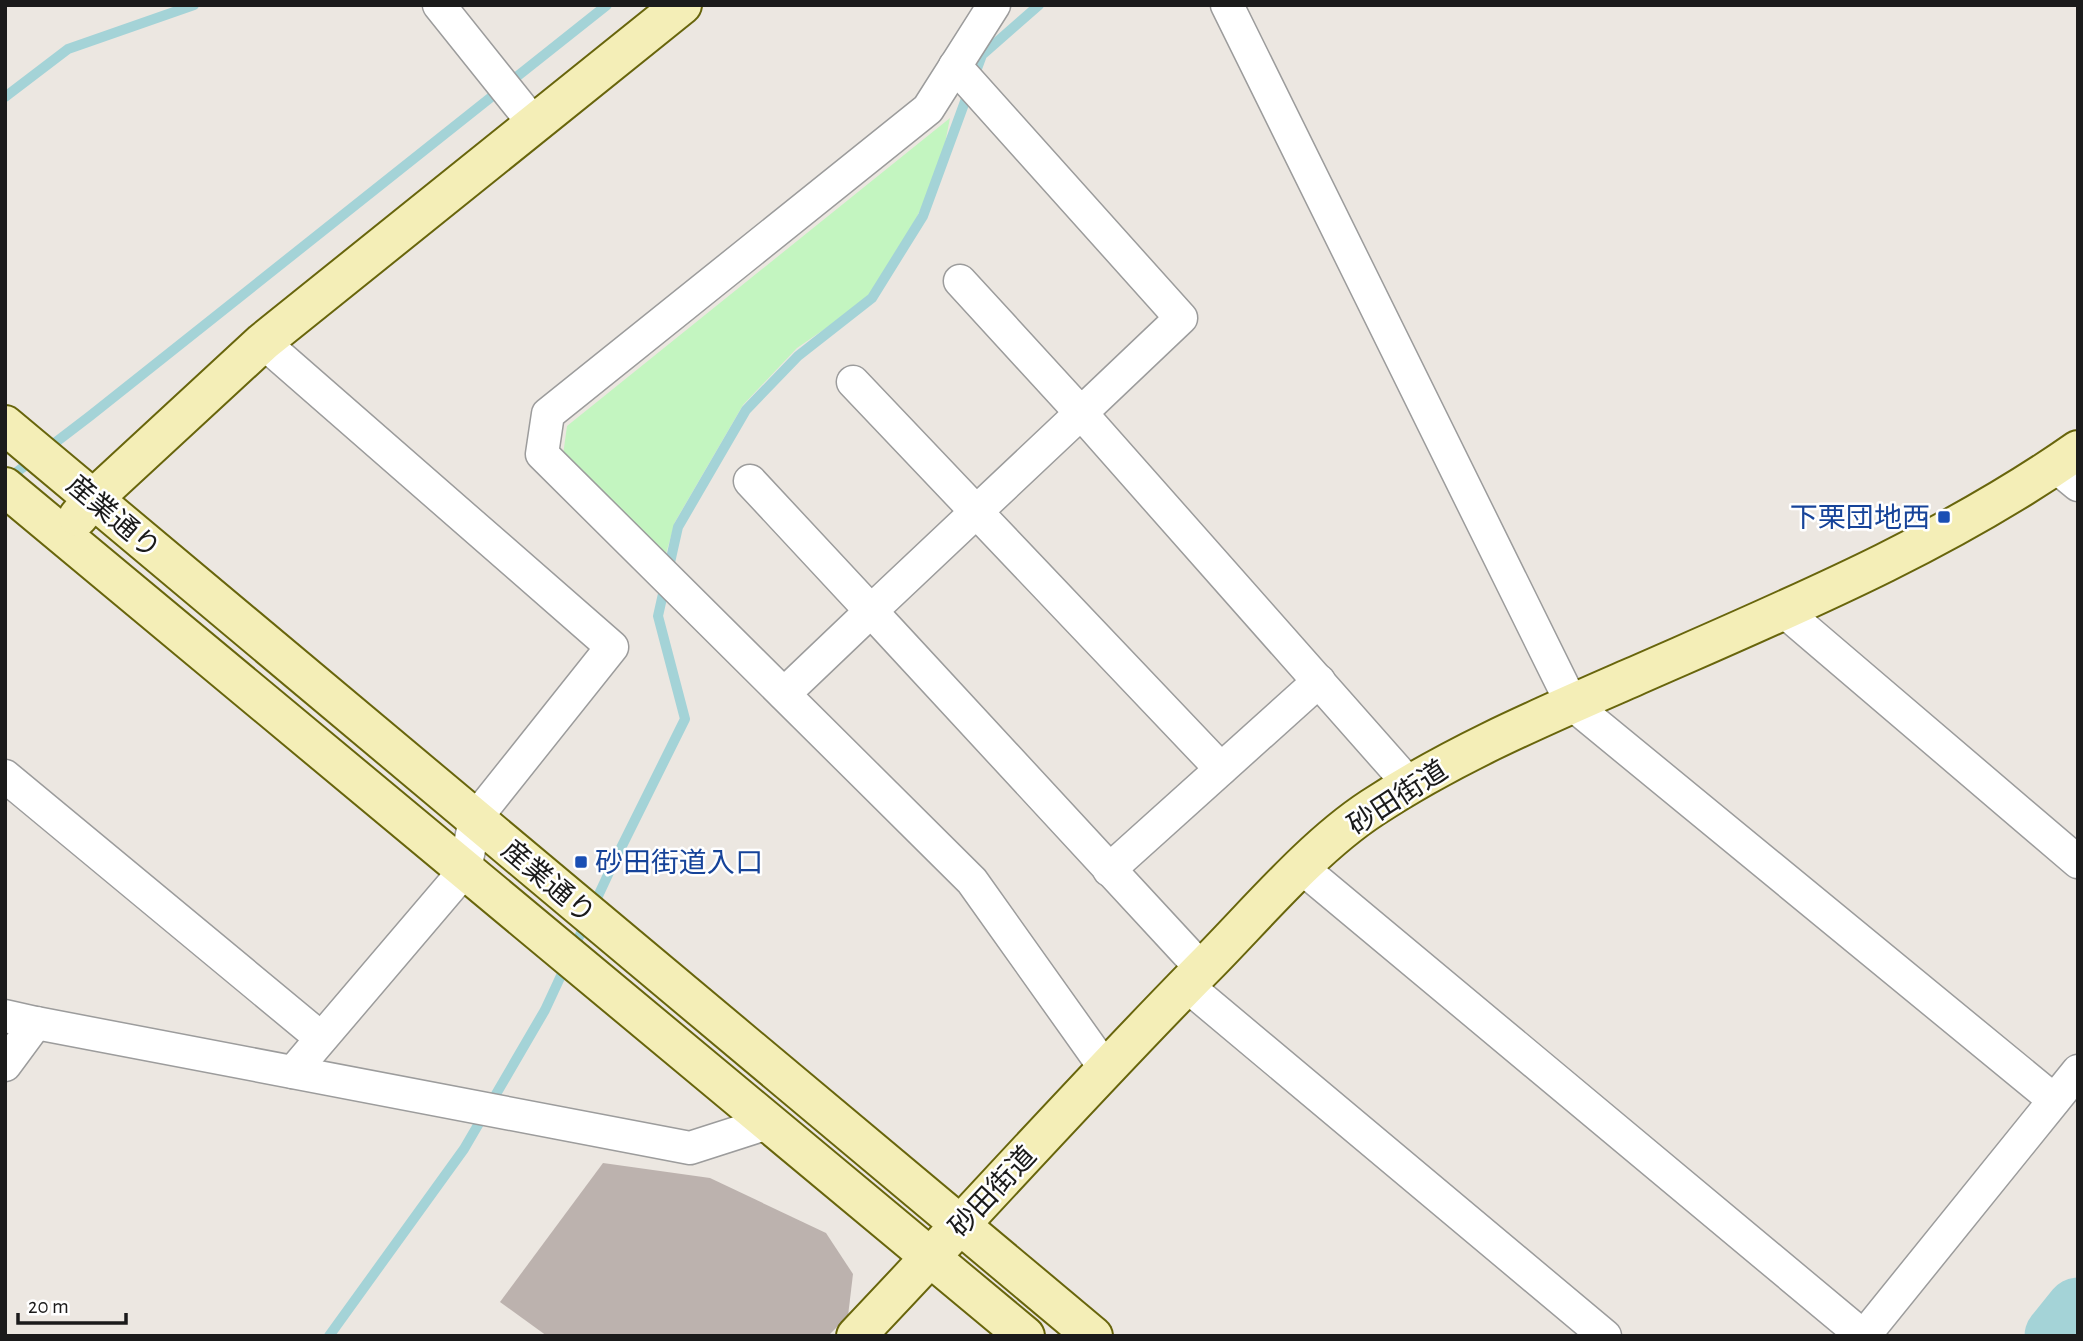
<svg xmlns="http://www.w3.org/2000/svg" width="2083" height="1341" viewBox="0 0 2083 1341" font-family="'Alegreya Sans','Noto Sans JP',sans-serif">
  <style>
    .park { fill: #c3f5c0 }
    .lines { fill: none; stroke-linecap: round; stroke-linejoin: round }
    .stream { stroke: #a4d3d7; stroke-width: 10 }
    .river { stroke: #a4d3d7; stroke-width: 65 }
    .building { fill: #bcb2ae }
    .street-casing { stroke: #9c9c9c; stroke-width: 35 }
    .secondary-casing { stroke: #68650c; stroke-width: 42 }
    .street { stroke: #fff; stroke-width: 32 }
    .secondary { stroke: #f4eeb7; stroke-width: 38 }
    .transit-dot { fill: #1a4fb4; stroke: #fff; stroke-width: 2.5 }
    .labels { text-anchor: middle; stroke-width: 5; stroke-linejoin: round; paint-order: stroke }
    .street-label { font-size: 28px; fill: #1b1b1b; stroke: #fff }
    .transit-label { font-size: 28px; fill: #164399; stroke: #fff; text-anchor: end }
  </style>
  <rect width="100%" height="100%" fill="#ece7e1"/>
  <polygon class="park" points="950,118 940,169 908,235 867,300 797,348 743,405 675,522 664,561 563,455 567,426"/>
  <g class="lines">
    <g class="stream">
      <polyline points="5,97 68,49 194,5"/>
      <polyline points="5,481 90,416 607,5"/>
      <polyline points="329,1336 464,1149 545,1010 612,866 685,719 658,616 678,527 746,410 798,356 872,298 923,216 982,55 1039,5"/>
    </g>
    <polyline class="river" points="2057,1336 2078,1310"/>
  </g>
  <polygon class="building" points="603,1163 710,1178 826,1233 853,1274 848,1316 828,1336 547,1336 500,1302"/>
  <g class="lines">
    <defs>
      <g id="street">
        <polyline points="439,5 535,125"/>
        <polyline points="994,5 928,109 548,414 542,454 972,881 1105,1068"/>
        <polyline points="1227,5 1572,704 2054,1100"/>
        <polyline points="955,66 1181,318 1081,413 960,281"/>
        <polyline points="263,342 612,647 475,819 465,870 293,1072"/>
        <polyline points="853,382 1221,769"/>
        <polyline points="2055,466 2078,485"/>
        <polyline points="750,481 871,611 784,694"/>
        <polyline points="1784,611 2078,862"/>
        <polyline points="5,776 321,1038"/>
        <polyline points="1302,868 1863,1336"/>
        <polyline points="1109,870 1319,681"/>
        <polyline points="1202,969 871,611 1081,413 1410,785"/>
        <polyline points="1186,985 1605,1336"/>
        <polyline points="5,1016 36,1023 690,1148 768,1123"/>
        <polyline points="5,1065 36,1023"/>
        <polyline points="1864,1336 2078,1071"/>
      </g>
      <g id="secondary">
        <polyline points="5,425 1093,1336"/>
        <polyline points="5,487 1025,1336"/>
        <polyline points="78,517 93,499 263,342 682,5"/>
        <path d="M856,1336C975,1211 1089,1083 1210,961C1259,911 1314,846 1372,808C1454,754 1544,716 1633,677C1785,610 1941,546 2078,450"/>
      </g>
    </defs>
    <use href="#street" class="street-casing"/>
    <use href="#secondary" class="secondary-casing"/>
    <use href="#street" class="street"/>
    <use href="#secondary" class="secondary"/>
  </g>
  <g class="transit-dot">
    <rect x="1937" y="510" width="14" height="14" rx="3.5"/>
    <rect x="574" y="855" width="14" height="14" rx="3.5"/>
  </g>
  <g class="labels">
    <g class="street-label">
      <text transform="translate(114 516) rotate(40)" y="10">産業通り</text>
      <text transform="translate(1397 797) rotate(-33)" y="10">砂田街道</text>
      <text transform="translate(549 881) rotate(40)" y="10">産業通り</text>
      <text transform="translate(992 1191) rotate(-47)" y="10">砂田街道</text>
    </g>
    <g class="transit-label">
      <text x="1930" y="527">下栗団地西</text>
      <text x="595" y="872" text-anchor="start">砂田街道入口</text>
    </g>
  </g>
  <rect width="2083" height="1341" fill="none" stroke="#1b1b1b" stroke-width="14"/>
  <path d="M18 1313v10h108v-10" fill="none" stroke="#1b1b1b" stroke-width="3.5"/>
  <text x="28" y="1313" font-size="21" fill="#1b1b1b" stroke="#ffffff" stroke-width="5" paint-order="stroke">20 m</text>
</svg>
